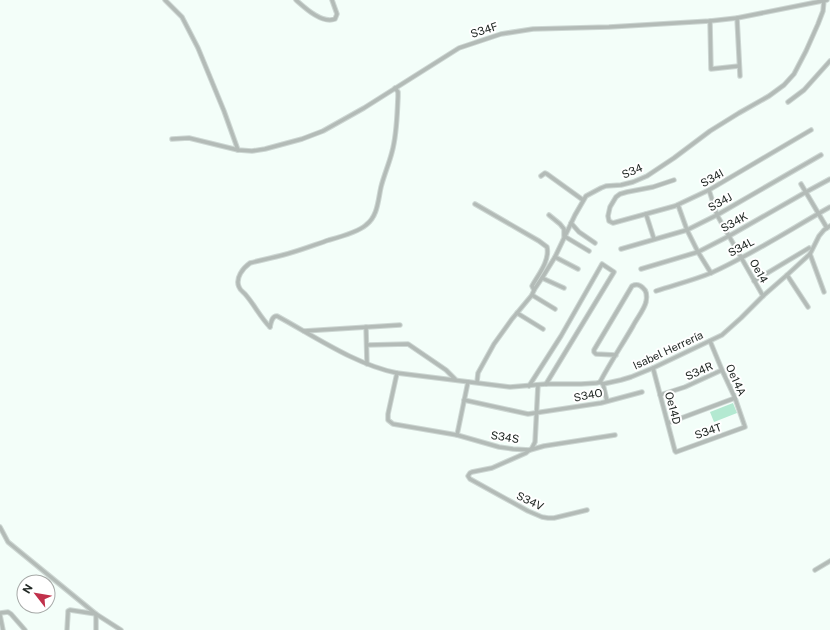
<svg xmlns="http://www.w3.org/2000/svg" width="830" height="630" viewBox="0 0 830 630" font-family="'Public Sans',sans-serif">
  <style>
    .green { fill: #b3e9d1 }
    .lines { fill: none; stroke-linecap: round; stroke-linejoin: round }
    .street-casing { stroke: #cdd7d3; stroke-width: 5.5 }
    .street { stroke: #b3bbb7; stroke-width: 3.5 }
    .labels { text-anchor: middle; stroke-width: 4; stroke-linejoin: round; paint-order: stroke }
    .street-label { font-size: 11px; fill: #212824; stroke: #fff }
  </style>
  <rect width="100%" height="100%" fill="#f3fef9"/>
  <polygon class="green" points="733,403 737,413 714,422 710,412"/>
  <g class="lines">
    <defs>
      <g id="street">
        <polyline points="165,0 182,17 198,48 224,111 238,150"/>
        <path d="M296,0C305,8 322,24 335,19L337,14L332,0"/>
        <polyline points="737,18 740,76"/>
        <polyline points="710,21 711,69 739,66"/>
        <polyline points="788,102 804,90 830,61"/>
        <polyline points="172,139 189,138 238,150 252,151 265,149 302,139 323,131 364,108 459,48 501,34 533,29 609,27 710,21 737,18 827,0"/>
        <polyline points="541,176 545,173 547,174 583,200"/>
        <polyline points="674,180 653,187 627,192 620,194 616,197 610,207 608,216 609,221 613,223 675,206 709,190 811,130"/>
        <polyline points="801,184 827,228"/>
        <polyline points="709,190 717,215 763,296"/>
        <path d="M475,204L539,241L547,247C550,261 538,275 532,286L534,290"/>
        <polyline points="678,205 687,230 698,252 711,273"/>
        <polyline points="646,214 654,239"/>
        <polyline points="549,215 560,224 564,229 564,236 589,251"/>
        <polyline points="571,223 579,232 595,243"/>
        <polyline points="621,249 687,230 717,215 821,155"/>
        <polyline points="810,254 824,292"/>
        <polyline points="555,257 578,269"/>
        <polyline points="641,269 698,252 729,236 806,192 830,179"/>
        <polyline points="787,275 808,307"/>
        <polyline points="542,278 564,288"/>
        <polyline points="754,281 809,248"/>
        <path d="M656,291C674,285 694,280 711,273C753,254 791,229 830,207"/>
        <polyline points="532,295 555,309"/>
        <polyline points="517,313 543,329"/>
        <path d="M270,327C271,322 272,316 277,316C314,336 356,365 397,373L510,387L546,384H581L597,383L600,382L603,384L621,380L631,377L653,368L722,335L741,318L763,296L787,275L810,254L819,236L824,230L830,226"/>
        <path d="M270,327C260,317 254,304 245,294C243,292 240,290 239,287C235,278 243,268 250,263C261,260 272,258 283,255C299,251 314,245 329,240C340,237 358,232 366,225C378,216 378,200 381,187C384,175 389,164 392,152C397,134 397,116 398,97V92L395,88"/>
        <polyline points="366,327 367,364"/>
        <polyline points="304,331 400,325"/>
        <polyline points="367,345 408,344 446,370 455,379"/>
        <polyline points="653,368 675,451 676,452 745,427 735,398 722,370 710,341"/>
        <polyline points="397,373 388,414 388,420 393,424 457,435 499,447 513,449 530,450 544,446 615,435"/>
        <polyline points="477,382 478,373 494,344 512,319 532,295 534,290 542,278 555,257 575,215 586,196 601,188 606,186 621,185 633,182 647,176 674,158 710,131 739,113 769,96 784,85 794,74 806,51 818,24 823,11 824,0"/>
        <path d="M600,382C610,363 622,345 633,326C637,318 644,310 646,302C647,297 647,291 643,288C639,284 636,284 632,286L594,350V352L596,354L616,355"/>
        <polyline points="603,384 607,401"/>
        <polyline points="538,385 535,442 532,448 526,453 492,468 472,472 470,473 468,476 470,479 528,511 542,517 548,518 554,518 587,510"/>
        <polyline points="529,386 561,336 602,264 614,272 546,384"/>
        <polyline points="660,395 685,387 722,370"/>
        <polyline points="464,400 528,414 601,403 642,392"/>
        <polyline points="668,423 735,398"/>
        <polyline points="457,435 468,382"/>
        <polyline points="0,527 8,542 96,614 96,630"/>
        <polyline points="815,570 830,561"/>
        <polyline points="0,613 8,612 11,614 25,630"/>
        <polyline points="0,615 3,630"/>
        <polyline points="67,630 68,613 68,611 70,610 96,614 121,630"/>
      </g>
    </defs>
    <use href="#street" class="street-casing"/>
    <use href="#street" class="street"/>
  </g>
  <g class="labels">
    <g class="street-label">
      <text transform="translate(484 30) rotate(-18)" y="4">S34F</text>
      <text transform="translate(632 171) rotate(-22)" y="4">S34</text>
      <text transform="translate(712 178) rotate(-29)" y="4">S34I</text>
      <text transform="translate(720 202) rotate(-29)" y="4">S34J</text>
      <text transform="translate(734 222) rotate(-29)" y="4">S34K</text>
      <text transform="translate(741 247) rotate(-28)" y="4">S34L</text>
      <text transform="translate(759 271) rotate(61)" y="4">Oe14</text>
      <text transform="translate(668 350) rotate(-25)" y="4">Isabel Herrería</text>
      <text transform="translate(699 371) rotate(-24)" y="4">S34R</text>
      <text transform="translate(736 380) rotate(66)" y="4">Oe14A</text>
      <text transform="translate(588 395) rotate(-11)" y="4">S34O</text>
      <text transform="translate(673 408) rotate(75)" y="4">Oe14D</text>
      <text transform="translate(708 431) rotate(-19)" y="4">S34T</text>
      <text transform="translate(505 437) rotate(9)" y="4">S34S</text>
      <text transform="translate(530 501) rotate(26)" y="4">S34V</text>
    </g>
  </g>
  <g transform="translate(36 594) rotate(301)"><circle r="19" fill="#ffffff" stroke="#a6a9a7"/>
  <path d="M0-3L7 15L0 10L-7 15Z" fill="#c1314b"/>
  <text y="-6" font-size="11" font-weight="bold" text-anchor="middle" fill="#212824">N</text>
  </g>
</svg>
